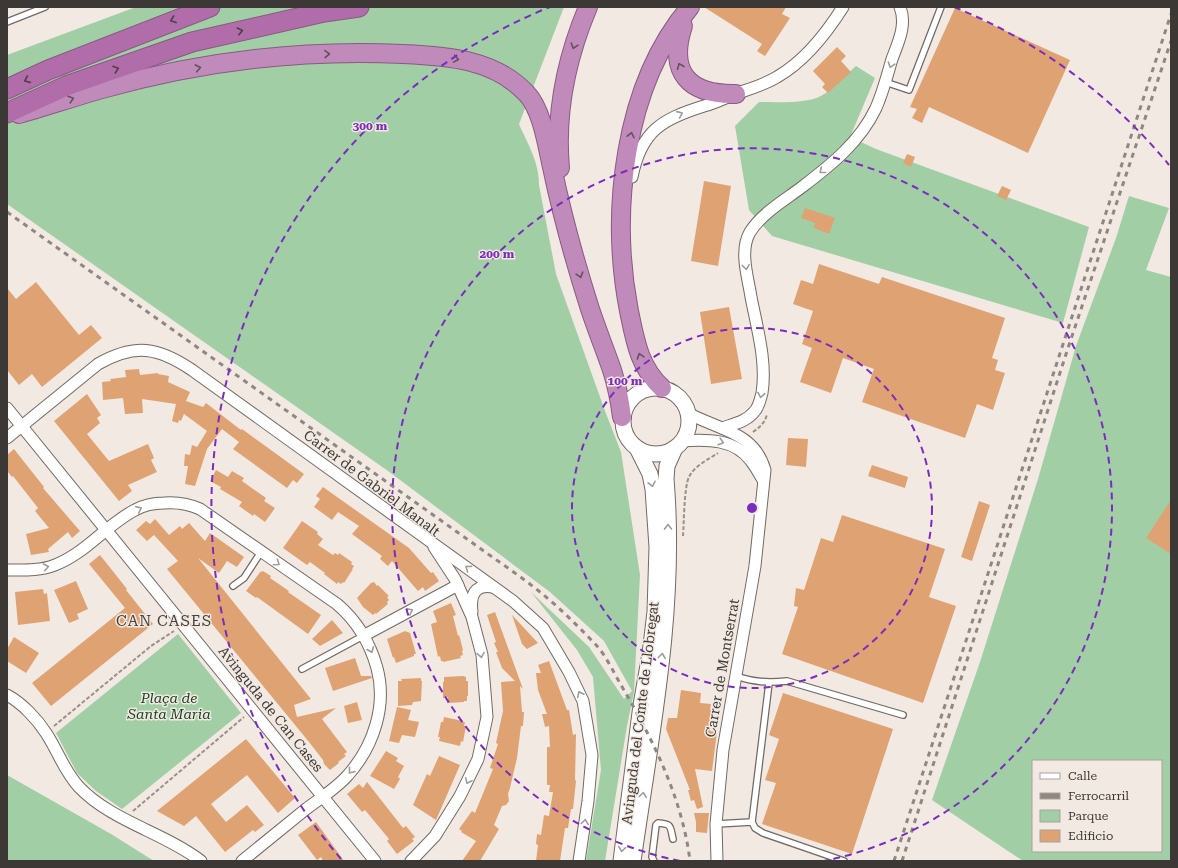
<svg xmlns="http://www.w3.org/2000/svg" width="1178" height="868" viewBox="0 0 1178 868" font-family="'Roboto Serif',serif">
  <style>
    .green { fill: #a2cea6; fill-rule: evenodd }
    .building { fill: #dfa373 }
    .lines { fill: none; stroke-linecap: round; stroke-linejoin: round }
    .service-casing { stroke: #716963; stroke-width: 8 }
    .minor-casing { stroke: #716963; stroke-width: 13 }
    .secondary-casing { stroke: #716963; stroke-width: 17 }
    .trunk-casing { stroke: #885a81; stroke-width: 20 }
    .motorway-casing { stroke: #885a81; stroke-width: 21 }
    .path { stroke: #98918c; stroke-width: 2; stroke-dasharray: 4 2; stroke-linecap: butt }
    .service { stroke: #fff; stroke-width: 5.5 }
    .minor { stroke: #fff; stroke-width: 11 }
    .secondary { stroke: #fff; stroke-width: 15 }
    .trunk { stroke: #c08abb; stroke-width: 18 }
    .motorway { stroke: #b16daa; stroke-width: 19 }
    .rail { stroke: #8e8783; stroke-width: 3; stroke-dasharray: 5 5; stroke-linecap: butt }
    .oneway { stroke: #4e4047 }
    .oneway2 { stroke: #64515d }
    .oneway3 { stroke: #9e9c9a }
    .ring { fill: none; stroke: #7b2cbf; stroke-width: 2; stroke-dasharray: 7 5 }
    .labels { text-anchor: middle; stroke-width: 3; stroke-linejoin: round; paint-order: stroke }
    .street-label { font-size: 14px; fill: #3c3835; stroke: #f2e9e2 }
    .park-label { font-size: 14px; font-style: italic; fill: #143e1c; stroke: #f2e9e2 }
    .neighbourhood-label { font-size: 15px; letter-spacing: 1px; fill: #463f3a; stroke: #f2e9e2 }
    .centre { fill: #7b2cbf; stroke: #f2e9e2; stroke-width: 2 }
    .ring-label { font-size: 12px; text-anchor: middle; font-weight: bold; fill: #7b2cbf; stroke: #f2e9e2; stroke-width: 3; stroke-linejoin: round; paint-order: stroke }
  </style>
  <rect width="100%" height="100%" fill="#f2e9e2"/>
  <g class="green">
    <path d="M136,7H564L519,124C528,145 539,161 539,185L556,274L605,411L621,452L640,575L634,692L627,726L605,861H586L601,770L593,677L577,650L531,592L589,647L624,699L632,691L604,641L550,592L388,471L7,204V55Z"/>
    <path d="M856,66L875,78L850,137L876,149L1089,227L1063,323L772,236L749,210L735,126L759,102C775,102 807,104 821,96C834,89 845,76 856,66Z"/>
    <path d="M1129,196L1169,208L1146,270L1171,277V861H1023L932,800L980,662L1038,479L1076,346L1116,238ZM1033,761H1161V851H1033Z"/>
    <polygon points="178,634 241,713 122,809 96,791 77,773 56,733"/>
    <polygon points="7,775 111,834 154,861 7,861"/>
  </g>
  <g class="building">
    <polygon points="704,7 786,7 782,14 790,18 765,56 757,51 762,44"/>
    <polygon points="955,8 1070,60 1028,153 929,107 922,123 912,118 917,109 910,107"/>
    <polygon points="837,47 846,56 841,61 851,72 828,93 822,87 825,84 813,71"/>
    <polygon points="907,154 915,157 911,167 903,163"/>
    <polygon points="704,181 731,186 718,266 691,261"/>
    <polygon points="1002,186 1011,190 1006,200 997,196"/>
    <polygon points="805,208 835,218 829,234 814,228 815,223 801,218"/>
    <polygon points="819,264 879,284 882,277 1005,318 992,358 998,360 995,370 1005,373 993,410 977,404 965,438 862,402 874,369 843,358 831,393 800,382 812,348 802,344 813,311 793,304 801,280 813,284"/>
    <polygon points="36,282 79,335 91,325 102,338 42,387 32,374 19,385 7,370 7,288 16,299"/>
    <polygon points="729,307 742,379 711,384 700,312"/>
    <polygon points="139,369 140,375 158,373 158,374 169,376 168,382 190,392 186,401 203,407 206,403 241,430 242,429 304,474 297,483 293,480 287,488 233,449 239,442 222,429 207,449 195,486 185,484 188,466 184,466 185,454 190,455 192,445 197,447 207,431 184,414 181,421 179,420 178,423 172,421 176,404 142,399 143,413 125,414 123,398 103,400 102,382 111,381 110,379 126,377 125,370"/>
    <polygon points="87,394 101,415 97,418 100,423 87,434 109,461 148,444 154,458 151,460 157,472 128,485 132,491 119,501 54,421"/>
    <polygon points="788,438 808,439 806,467 786,465"/>
    <polygon points="14,449 44,487 43,488 80,531 72,538 68,532 48,549 49,552 31,555 26,534 49,528 35,511 38,508 13,476 12,477 7,471 7,455"/>
    <polygon points="872,465 908,477 905,488 868,476"/>
    <polygon points="216,470 228,477 232,471 244,478 242,481 266,498 264,501 275,508 265,522 254,514 253,516 239,506 242,502 220,489 221,487 210,481"/>
    <polygon points="323,487 409,548 431,573 433,572 439,581 425,591 423,587 418,591 392,561 388,566 380,559 382,556 352,534 359,526 338,512 332,520 314,507 320,499 316,496"/>
    <polygon points="1171,500 1171,554 1146,538"/>
    <polygon points="979,501 990,505 972,561 961,557"/>
    <polygon points="842,515 945,549 929,597 956,606 923,703 782,654 798,607 794,606 796,588 804,590 821,538 833,542"/>
    <polygon points="155,519 169,535 180,526 182,529 189,523 205,541 210,533 244,557 237,567 227,561 219,573 198,558 311,699 294,705 297,717 336,708 322,719 347,752 344,754 346,756 338,762 339,763 330,770 324,764 323,760 309,742 167,569 178,561 154,535 147,541 136,530 146,521 150,524"/>
    <polygon points="302,521 318,532 317,534 323,539 318,545 333,555 335,553 338,555 339,553 352,562 351,564 354,566 352,569 353,569 344,583 343,582 341,584 338,582 337,584 324,574 325,573 310,562 307,565 283,548"/>
    <polygon points="100,555 127,589 126,590 153,624 51,706 32,683 125,608 89,564"/>
    <polygon points="261,571 262,572 263,571 271,576 270,578 289,591 288,592 321,615 308,634 257,597 256,598 246,591"/>
    <polygon points="76,581 88,609 77,614 79,619 69,623 54,590"/>
    <polygon points="374,582 377,586 378,585 389,596 387,597 389,600 387,602 388,604 376,614 375,613 373,615 363,607 357,598 371,583"/>
    <polygon points="43,589 44,594 47,593 50,621 18,625 15,592"/>
    <polygon points="451,603 456,615 453,616 458,636 459,635 461,642 463,650 462,651 463,655 460,656 461,658 443,662 443,661 441,661 440,656 438,657 431,624 437,622 433,611"/>
    <polygon points="495,612 523,689 520,686 522,712 524,712 523,726 521,726 517,758 510,788 508,794 509,801 506,805 502,806 494,825 499,829 480,861 462,861 476,841 461,832 462,831 459,829 472,811 475,813 493,769 490,768 498,744 496,743 503,711 501,682 515,681 502,668 496,652 498,652 494,643 496,642 487,615"/>
    <polygon points="512,615 538,643 527,649 522,644"/>
    <polygon points="332,620 343,633 320,646 312,639"/>
    <polygon points="405,631 410,633 416,654 414,654 414,656 396,663 394,657 393,658 387,639"/>
    <polygon points="14,637 39,653 26,673 7,661 7,649"/>
    <polygon points="355,658 361,676 371,676 372,678 333,691 325,668"/>
    <polygon points="549,661 567,710 569,710 573,735 576,734 575,780 576,781 573,809 571,809 568,828 565,828 560,861 536,861 538,845 536,844 537,834 541,835 544,815 549,816 553,792 549,792 550,785 547,785 547,747 550,747 549,726 545,727 542,714 547,714 538,690 536,673 541,673 538,665"/>
    <polygon points="463,676 466,677 466,681 468,681 468,696 467,696 467,701 464,701 464,702 447,703 448,697 443,698 443,682 444,682 444,677"/>
    <polygon points="421,678 421,681 422,681 421,701 413,702 412,705 398,706 398,681 402,681 401,679"/>
    <polygon points="681,690 701,693 700,703 711,704 710,710 713,710 710,731 717,732 712,771 695,769 703,807 697,809 694,800 691,801 688,790 690,790 666,729 668,718 677,718"/>
    <polygon points="783,693 893,729 852,854 762,824 776,783 765,780 779,739 769,735"/>
    <polygon points="357,702 362,720 348,723 344,706"/>
    <polygon points="397,707 411,710 408,720 419,722 415,737 402,735 399,743 389,741"/>
    <polygon points="444,717 463,721 463,722 465,722 464,726 466,726 463,742 461,741 460,746 439,741 440,737 438,737 441,722 443,722"/>
    <polygon points="246,739 295,798 278,813 247,775 211,804 226,822 247,805 264,825 255,832 253,830 225,852 196,816 184,826 157,811"/>
    <polygon points="386,751 398,758 396,761 404,766 398,777 400,779 394,789 370,776"/>
    <polygon points="439,756 460,765 436,820 413,805 427,774 430,776"/>
    <polygon points="367,782 403,828 406,826 415,837 412,839 414,841 397,854 387,841 389,839 365,810 362,812 347,794 359,784 363,788"/>
    <polygon points="694,813 709,813 707,833 696,832 696,822"/>
    <polygon points="316,822 344,861 323,861 321,857 317,860 298,835"/>
  </g>
  <g class="lines">
    <defs>
      <g id="service">
        <polyline points="7,22 45,7"/>
        <polyline points="885,82 909,90 941,7"/>
        <polyline points="233,586 244,578 261,552"/>
        <polyline points="302,669 363,636"/>
        <path d="M736,676C754,682 767,683 787,681L903,715"/>
        <polyline points="769,683 752,822 755,828 763,833 844,861"/>
        <polyline points="716,824 752,822"/>
        <path d="M654,861L652,857L656,825L658,823C672,824 670,826 673,839"/>
      </g>
      <g id="minor">
        <path d="M632,177C641,131 662,119 704,106C715,103 725,98 735,94C749,89 764,85 777,77C805,61 826,34 843,7"/>
        <polyline points="7,408 375,861"/>
        <path d="M688,413C718,430 754,431 765,470L755,566L723,750L716,824L717,861"/>
        <path d="M722,428C733,424 746,422 754,412C759,407 760,400 762,393C767,362 757,328 751,297C748,277 739,251 750,232C762,213 785,200 802,187C831,165 860,142 876,108C883,92 887,76 892,59C898,43 907,25 900,7"/>
        <path d="M7,438L98,364C135,343 158,347 192,370L513,601L543,628L569,672L583,701L592,755L588,801L579,861"/>
        <path d="M682,441C707,439 735,439 751,461C756,467 759,474 763,480"/>
        <path d="M7,570C23,570 40,571 55,565C86,553 106,525 135,510C144,505 154,503 164,503C177,502 189,504 200,509L337,604C357,621 370,643 377,668C387,705 374,746 348,775C337,788 319,799 306,809C284,827 263,844 242,861"/>
        <path d="M472,612C470,596 474,584 493,587"/>
        <polyline points="363,636 458,585"/>
        <path d="M7,695C22,703 37,719 46,733C58,751 64,771 79,787C111,821 165,833 201,861"/>
        <polyline points="411,861 435,836 460,796 478,759 487,717 482,655 472,617 455,579 434,547"/>
      </g>
      <g id="secondary">
        <circle cx="656" cy="421" r="33"/>
        <polyline points="621,861 641,705 650,654 655,612 657,547 653,489 650,474 637,448"/>
        <path d="M633,861C651,735 677,608 666,479L667,466L675,448"/>
      </g>
      <g id="trunk">
        <path d="M683,26C668,72 688,95 736,94"/>
        <path d="M19,114C47,106 74,97 102,89C199,62 302,49 403,54C447,56 495,59 527,94C542,110 547,145 552,167C562,215 575,262 590,309C597,330 605,350 612,370C617,386 620,401 622,417"/>
        <path d="M560,168C555,113 567,57 588,7"/>
        <path d="M662,388C639,367 635,340 629,311C610,213 623,86 690,7"/>
      </g>
      <g id="motorway">
        <polyline points="7,89 48,70 210,7"/>
        <polyline points="7,113 66,86 192,42 324,12 359,7"/>
      </g>
    </defs>
    <use href="#service" class="service-casing"/>
    <use href="#minor" class="minor-casing"/>
    <use href="#secondary" class="secondary-casing"/>
    <use href="#trunk" class="trunk-casing"/>
    <use href="#motorway" class="motorway-casing"/>
    <g class="path">
      <path d="M753,432C760,427 765,423 767,414"/>
      <path d="M683,536C684,523 684,487 689,477C694,466 709,459 718,453"/>
      <polyline points="54,726 151,646 174,631"/>
      <polyline points="133,811 244,717"/>
    </g>
    <use href="#service" class="service"/>
    <use href="#minor" class="minor"/>
    <use href="#secondary" class="secondary"/>
    <use href="#trunk" class="trunk"/>
    <use href="#motorway" class="motorway"/>
    <g class="rail">
      <path d="M7,212L474,544C496,560 519,575 540,592C560,608 580,628 597,646C606,656 614,673 621,685C653,740 682,797 690,861"/>
      <polyline points="894,861 1171,14"/>
      <polyline points="902,861 1068,348 1171,41"/>
    </g>
  </g>
  <defs><path id="oneway-chevron" d="M-2-3.5L2.5 0L-2 3.5" fill="none" stroke-width="1.6" stroke-linecap="round" stroke-linejoin="round"/></defs>
  <g class="oneway">
    <use href="#oneway-chevron" transform="translate(173 20) rotate(160)"/>
    <use href="#oneway-chevron" transform="translate(240 31) rotate(-13)"/>
    <use href="#oneway-chevron" transform="translate(116 69) rotate(-19)"/>
    <use href="#oneway-chevron" transform="translate(27 80) rotate(156)"/>
  </g>
  <g class="oneway2">
    <use href="#oneway-chevron" transform="translate(574 46) rotate(107)"/>
    <use href="#oneway-chevron" transform="translate(327 54) rotate(-2)"/>
    <use href="#oneway-chevron" transform="translate(456 59) rotate(10)"/>
    <use href="#oneway-chevron" transform="translate(680 66) rotate(-112)"/>
    <use href="#oneway-chevron" transform="translate(198 68) rotate(-11)"/>
    <use href="#oneway-chevron" transform="translate(71 99) rotate(-17)"/>
    <use href="#oneway-chevron" transform="translate(631 135) rotate(-77)"/>
    <use href="#oneway-chevron" transform="translate(580 275) rotate(72)"/>
    <use href="#oneway-chevron" transform="translate(640 356) rotate(-108)"/>
  </g>
  <g class="oneway3">
    <use href="#oneway-chevron" transform="translate(891 65) rotate(108)"/>
    <use href="#oneway-chevron" transform="translate(680 114) rotate(-24)"/>
    <use href="#oneway-chevron" transform="translate(822 171) rotate(141)"/>
    <use href="#oneway-chevron" transform="translate(746 267) rotate(83)"/>
    <use href="#oneway-chevron" transform="translate(761 395) rotate(100)"/>
    <use href="#oneway-chevron" transform="translate(721 442) rotate(16)"/>
    <use href="#oneway-chevron" transform="translate(652 484) rotate(78)"/>
    <use href="#oneway-chevron" transform="translate(139 509) rotate(-24)"/>
    <use href="#oneway-chevron" transform="translate(668 527) rotate(-91)"/>
    <use href="#oneway-chevron" transform="translate(277 563) rotate(35)"/>
    <use href="#oneway-chevron" transform="translate(46 567) rotate(-11)"/>
    <use href="#oneway-chevron" transform="translate(468 568) rotate(-144)"/>
    <use href="#oneway-chevron" transform="translate(410 611) rotate(-28)"/>
    <use href="#oneway-chevron" transform="translate(371 650) rotate(67)"/>
    <use href="#oneway-chevron" transform="translate(481 655) rotate(80)"/>
    <use href="#oneway-chevron" transform="translate(662 656) rotate(-83)"/>
    <use href="#oneway-chevron" transform="translate(580 694) rotate(-116)"/>
    <use href="#oneway-chevron" transform="translate(351 771) rotate(128)"/>
    <use href="#oneway-chevron" transform="translate(468 781) rotate(115)"/>
    <use href="#oneway-chevron" transform="translate(643 795) rotate(-82)"/>
    <use href="#oneway-chevron" transform="translate(585 822) rotate(-82)"/>
    <use href="#oneway-chevron" transform="translate(622 849) rotate(98)"/>
  </g>
  <g class="ring">
    <circle cx="752" cy="508" r="180"/>
    <path d="M680 861A360 360 0 1 1 824 861"/>
    <path d="M341 859A540 540 0 0 1 550 7M954 7A540 540 0 0 1 1169 165"/>
  </g>
  <g class="labels">
    <g class="street-label">
      <text transform="translate(372 483) rotate(37)" y="5">Carrer de Gabriel Manalt</text>
      <text transform="translate(722 668) rotate(-80)" y="5">Carrer de Montserrat</text>
      <text transform="translate(271 709) rotate(51)" y="5">Avinguda de Can Cases</text>
      <text transform="translate(640 713) rotate(-83)" y="5">Avinguda del Comte de Llobregat</text>
    </g>
    <g class="park-label">
      <text x="169" y="703">Plaça de<tspan x="169" dy="16">Santa Maria</tspan></text>
    </g>
    <g class="neighbourhood-label">
      <text x="164" y="626">CAN CASES</text>
    </g>
  </g>
  <circle cx="752" cy="508" r="6" class="centre"/>
  <g class="ring-label">
    <text x="370" y="130">300 m</text>
    <text x="497" y="258">200 m</text>
    <text x="625" y="385">100 m</text>
  </g>
  <rect width="1178" height="868" fill="none" stroke="#3c3835" stroke-width="16"/>
  <rect x="1032" y="760" width="130" height="92" fill="#f2e9e2" stroke="#a9a29d"/>
  <rect x="1040" y="773" width="20" height="6" fill="#ffffff" stroke="#a9a29d"/>
  <text x="1068" y="780" font-size="12" fill="#3c3835">Calle</text>
  <rect x="1040" y="793" width="20" height="6" fill="#8e8783" stroke="#a9a29d"/>
  <text x="1068" y="800" font-size="12" fill="#3c3835">Ferrocarril</text>
  <rect x="1040" y="810" width="20" height="12" fill="#a2cea6" stroke="#a9a29d"/>
  <text x="1068" y="820" font-size="12" fill="#3c3835">Parque</text>
  <rect x="1040" y="830" width="20" height="12" fill="#dfa373" stroke="#a9a29d"/>
  <text x="1068" y="840" font-size="12" fill="#3c3835">Edificio</text>
</svg>
